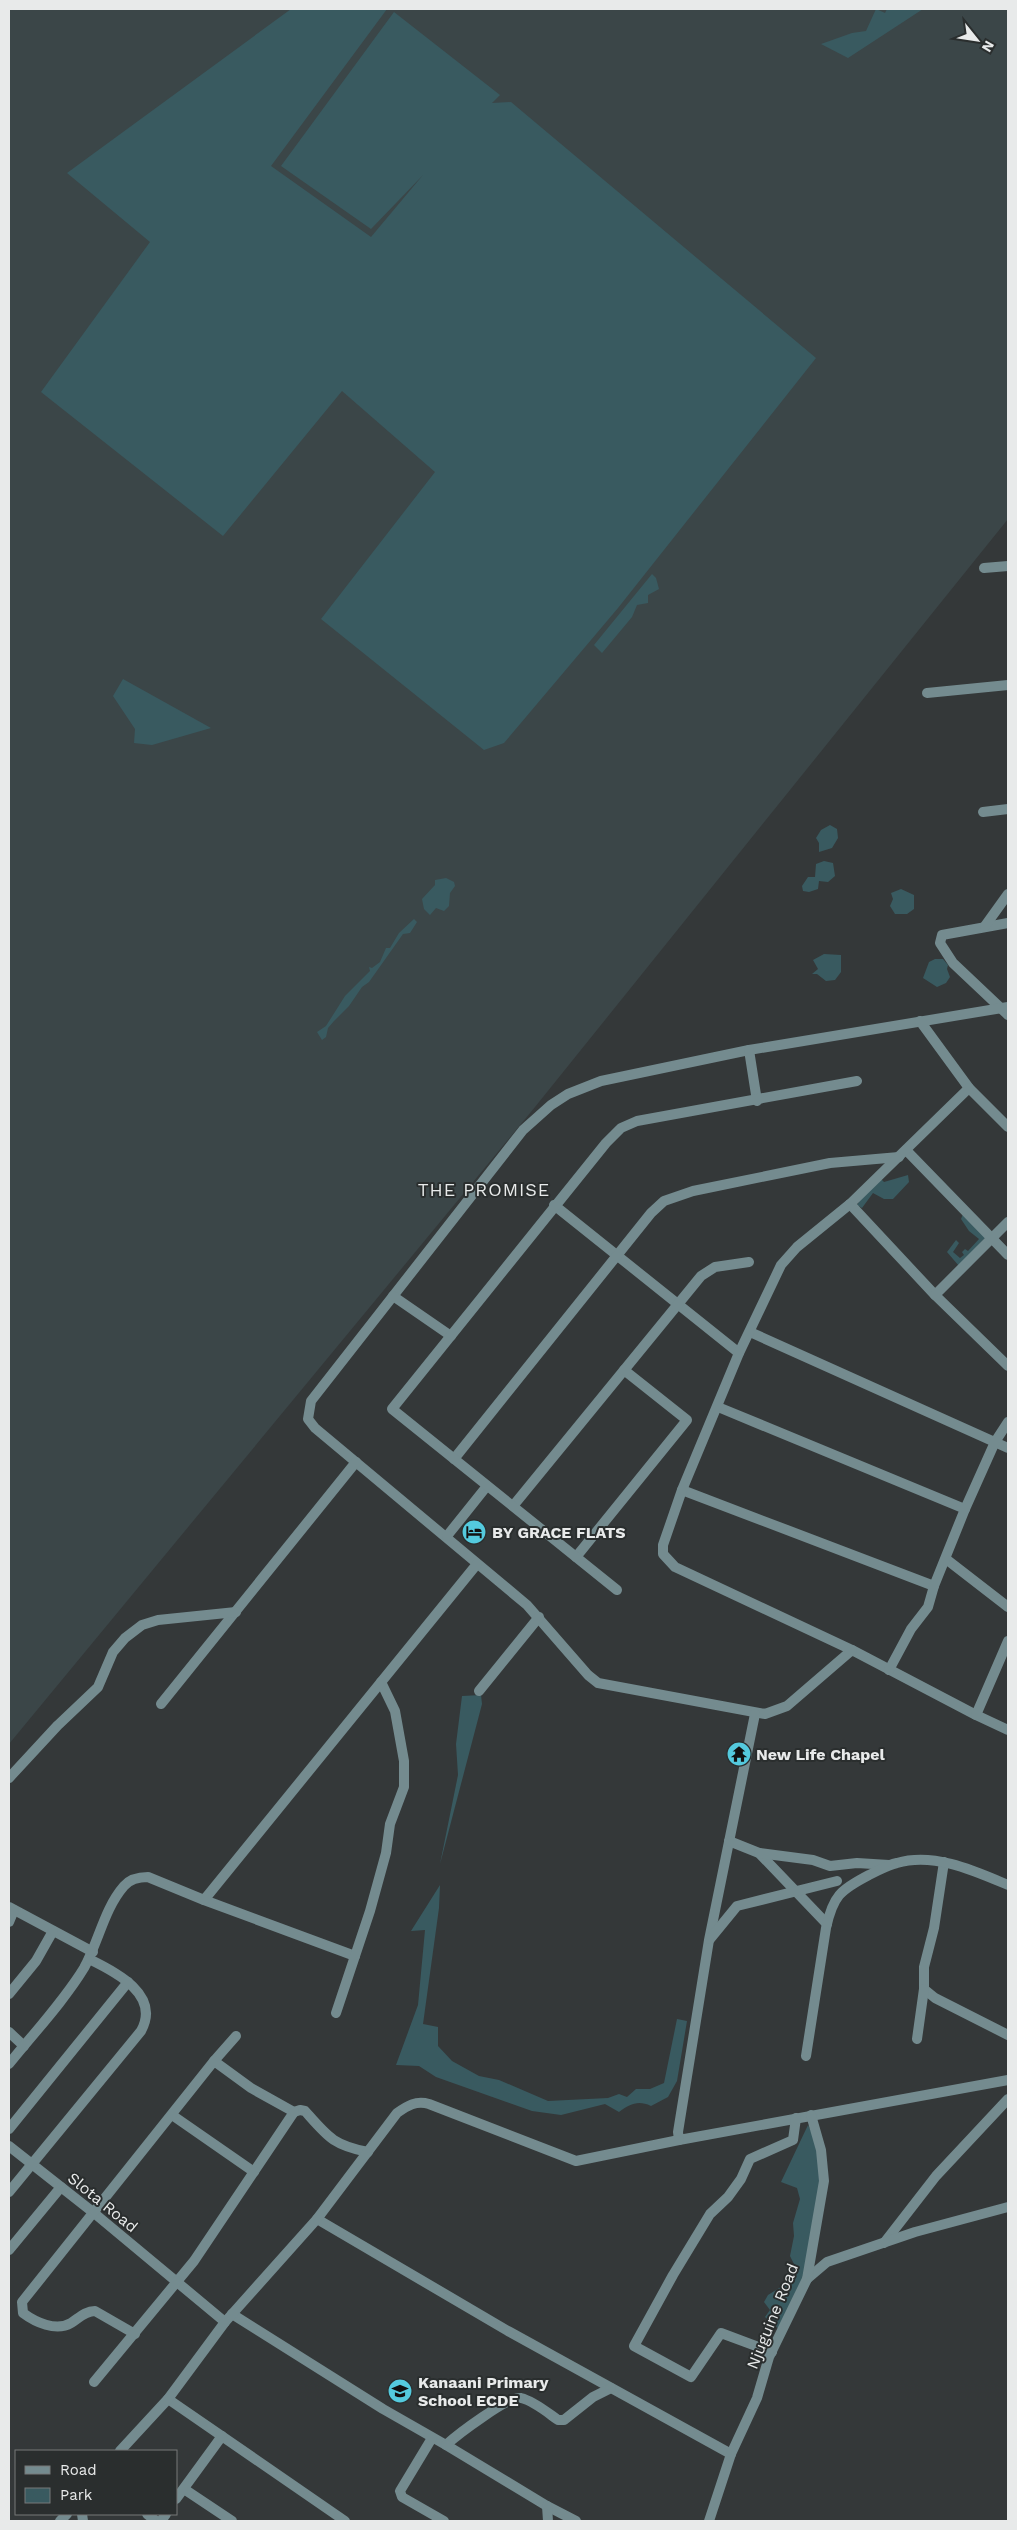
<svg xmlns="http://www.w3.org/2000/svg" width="1017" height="2530" viewBox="0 0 1017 2530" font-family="'Work Sans',sans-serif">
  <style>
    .built { fill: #3b4648 }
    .green { fill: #395a60 }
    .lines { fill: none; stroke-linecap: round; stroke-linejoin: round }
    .minor { stroke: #748b8f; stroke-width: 10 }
    .labels { text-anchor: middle; stroke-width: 4; stroke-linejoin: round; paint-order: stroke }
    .poi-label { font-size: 16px; font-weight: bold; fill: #e8eaea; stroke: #2a2e2e; text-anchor: start }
    .street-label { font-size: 16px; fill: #e8eaea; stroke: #2a2e2e }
    .neighbourhood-label { font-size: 18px; letter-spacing: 1px; fill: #e8eaea; stroke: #2a2e2e }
  </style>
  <rect width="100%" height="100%" fill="#343839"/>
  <polygon class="built" points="9,9 1008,9 1008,519 535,1107 9,1744"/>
  <g class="green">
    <polygon points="291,9 387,9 271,166 371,237 423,175 371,229 281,166 394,12 500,95 492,103 511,102 816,358 618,608 504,743 484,750 321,619 435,472 342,391 223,536 41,392 150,242 67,173"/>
    <polygon points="876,9 885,13 887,9 923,9 848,58 821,44 852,33 866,31"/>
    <polygon points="652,574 656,578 659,589 648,595 648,603 637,605 632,617 602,653 594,645"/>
    <polygon points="123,679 211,728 152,745 134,743 135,729 113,696"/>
    <polygon points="830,825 837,829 838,838 832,848 819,852 819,843 816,838 821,830"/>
    <polygon points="824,861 833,863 835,876 828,882 819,881 818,889 809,892 803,891 802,886 808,877 815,877 816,864"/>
    <polygon points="446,878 454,882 455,886 450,893 449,906 444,911 436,908 430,915 424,909 422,899 435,885 435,880"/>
    <polygon points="901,889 914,895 914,909 907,914 895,914 890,906 893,899 891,893"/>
    <polygon points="414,919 417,922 410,933 403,934 369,982 362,987 349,1006 334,1021 328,1028 326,1037 322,1040 317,1032 326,1026 345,996 370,971 369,967 372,968 380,962 386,948 390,948 399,933"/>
    <polygon points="824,954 841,955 841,972 835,980 826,981 817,974 812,974 818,969 813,960"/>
    <polygon points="935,959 943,959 948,965 947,969 950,977 946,983 937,987 923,978 929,962"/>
    <polygon points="908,1175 909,1182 893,1199 884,1199 873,1193 862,1208 857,1205 865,1192 880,1178 884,1182"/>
    <polygon points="963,1214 986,1237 959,1266 947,1252 956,1240 959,1243 953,1252 960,1258 964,1255 962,1252 965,1249 968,1251 979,1239 969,1231 961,1219"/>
    <polygon points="481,1695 482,1704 440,1864 458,1775 456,1744 462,1696"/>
    <path d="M440,1885L439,1908L423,2024L438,2027V2046L452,2061L479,2076L499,2080L548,2101L608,2098L619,2094L627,2097L636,2089H650L664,2083L677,2019L687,2021L677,2081L668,2097L651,2106C638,2100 630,2104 619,2112L605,2104L561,2115L532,2111L436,2077L419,2066L396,2065L418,2005L425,1930L411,1931Z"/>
    <polygon points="808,2125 821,2150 824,2181 807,2279 781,2331 765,2317 770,2310 764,2302 768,2295 784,2285 795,2266 790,2256 794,2236 793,2223 800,2199 797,2188 781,2182"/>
  </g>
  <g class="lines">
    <g class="minor">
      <polyline points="984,568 1008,566"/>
      <polyline points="927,693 1008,685"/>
      <polyline points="983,812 1008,809"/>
      <polyline points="1008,923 942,935 940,943 953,963 1008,1015"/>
      <polyline points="985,926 1008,894"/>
      <polyline points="1008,1007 749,1050 601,1081 568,1094 551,1105 523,1130 311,1401 308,1419 315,1428 527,1605 588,1675 598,1683 765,1714 787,1706 852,1650 976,1715 1008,1730"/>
      <polyline points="920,1021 969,1088 1008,1127"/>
      <polyline points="749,1050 757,1101"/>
      <polyline points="906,1150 1008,1255"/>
      <polyline points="850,1204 935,1295"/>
      <polyline points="554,1205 739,1353"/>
      <polyline points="1008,1222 935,1295 1008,1366"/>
      <polyline points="393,1296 451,1336"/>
      <polyline points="750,1332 1008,1448"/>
      <polyline points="718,1407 965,1509"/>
      <polyline points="454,1459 651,1213 664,1201 693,1191 830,1163 899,1157"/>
      <polyline points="682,1490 934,1586"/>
      <polyline points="513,1506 701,1276 715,1267 749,1262"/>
      <polyline points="447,1536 487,1486"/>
      <polyline points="576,1557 687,1420 624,1370"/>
      <polyline points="946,1559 1008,1607"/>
      <polyline points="617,1590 392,1409 606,1143 621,1128 637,1121 857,1081"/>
      <polyline points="852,1650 675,1567 663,1554 663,1545 682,1490 739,1353 781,1265 797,1247 850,1204 969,1088"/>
      <polyline points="889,1670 911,1629 928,1607 934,1586 965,1509 995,1442 1008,1422"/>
      <polyline points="479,1691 539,1617"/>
      <polyline points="161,1704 356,1462"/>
      <polyline points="755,1714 709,1940 678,2132 679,2140 1008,2080"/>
      <polyline points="976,1715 1008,1641"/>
      <polyline points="9,1778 58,1725 98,1687 113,1652 125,1638 142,1625 158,1620 236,1612"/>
      <polyline points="729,1841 759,1853 827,1924"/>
      <polyline points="759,1853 813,1860 830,1866 857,1863 889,1865"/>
      <polyline points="944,1862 934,1928 924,1967 924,1989 935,1998 1008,2035"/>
      <polyline points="204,1900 355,1956"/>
      <polyline points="9,1907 93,1952"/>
      <polyline points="9,1922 14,1910"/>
      <polyline points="710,1939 737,1906 837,1881"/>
      <polyline points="9,1994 36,1961 53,1931"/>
      <polyline points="336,2013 370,1911 386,1853 390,1824 404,1787 404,1761 395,1711 381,1682"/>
      <polyline points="9,2032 24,2046"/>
      <polyline points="917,2039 924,1989"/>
      <path d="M806,2056L826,1928C833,1896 840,1890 869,1875C878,1871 887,1865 897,1863C934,1852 975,1871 1008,1885"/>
      <polyline points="214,2061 236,2036"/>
      <path d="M9,2064C33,2034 64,2001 84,1968C99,1941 104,1909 124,1886C130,1879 139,1877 148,1877L204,1900L477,1564"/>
      <path d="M294,2112L300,2110L305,2111C328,2137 333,2145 368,2152"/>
      <polyline points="172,2115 254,2172"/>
      <polyline points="9,2129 128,1982"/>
      <polyline points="9,2146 94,2213 225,2322"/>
      <path d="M9,2192L141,2031C161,1995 116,1972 89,1959"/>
      <polyline points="317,2219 508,2331 731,2454"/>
      <polyline points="884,2243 936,2176 1008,2099"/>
      <polyline points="9,2250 61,2187"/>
      <polyline points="807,2279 827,2262 915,2232 1008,2207"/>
      <path d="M232,2314L383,2409L446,2445C457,2435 508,2396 521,2398C534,2401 548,2413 558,2420H564L593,2397L611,2388"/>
      <path d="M135,2334L95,2311C85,2311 79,2318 71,2323C56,2332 35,2322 23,2313L22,2302L214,2061L251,2088L294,2112"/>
      <polyline points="772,2352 721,2333 691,2377 634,2346 673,2275 710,2214 728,2197 741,2179 750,2159 793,2140 796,2118"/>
      <polyline points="94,2382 194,2261 294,2112"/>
      <polyline points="168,2399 345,2521"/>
      <polyline points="432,2438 400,2491 402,2497 444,2521"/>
      <polyline points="446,2445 547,2506 576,2521"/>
      <path d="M120,2451L168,2399L225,2322L317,2219L397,2113C407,2106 416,2100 429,2104L576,2161L679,2140"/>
      <polyline points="184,2489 232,2521"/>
      <polyline points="176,2499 222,2436"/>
      <polyline points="547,2506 548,2521"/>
      <polyline points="82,2514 83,2521"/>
      <polyline points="147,2514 156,2521"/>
      <polyline points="60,2521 67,2514"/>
      <polyline points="161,2521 166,2514"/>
      <polyline points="709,2521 731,2454 757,2398 769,2357 807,2279 824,2181 821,2150 811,2115"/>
    </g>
  </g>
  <defs>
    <symbol id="hotel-disc" viewBox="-11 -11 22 22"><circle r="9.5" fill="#54cade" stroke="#2a2e2e"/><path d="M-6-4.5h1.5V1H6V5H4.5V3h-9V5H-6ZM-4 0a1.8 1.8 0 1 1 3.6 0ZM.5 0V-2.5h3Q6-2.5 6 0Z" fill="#111"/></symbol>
    <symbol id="temple-disc" viewBox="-11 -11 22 22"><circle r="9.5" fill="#54cade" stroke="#2a2e2e"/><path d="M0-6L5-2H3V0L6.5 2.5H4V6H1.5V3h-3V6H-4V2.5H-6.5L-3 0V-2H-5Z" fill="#111"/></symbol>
    <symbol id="school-disc" viewBox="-11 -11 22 22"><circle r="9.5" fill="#54cade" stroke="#2a2e2e"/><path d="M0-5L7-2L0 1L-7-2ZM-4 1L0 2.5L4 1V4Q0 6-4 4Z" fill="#111"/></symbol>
  </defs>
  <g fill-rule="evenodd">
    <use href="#hotel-disc" x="460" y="1518" width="28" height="28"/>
    <use href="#temple-disc" x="725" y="1740" width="28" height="28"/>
    <use href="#school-disc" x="386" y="2377" width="28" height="28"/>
  </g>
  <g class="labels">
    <g class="poi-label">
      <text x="492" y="1538">BY GRACE FLATS</text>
      <text x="756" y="1760">New Life Chapel</text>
      <text x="418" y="2388">Kanaani Primary<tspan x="418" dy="18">School ECDE</tspan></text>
    </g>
    <g class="street-label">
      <text transform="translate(103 2202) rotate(39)" y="6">Slota Road</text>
      <text transform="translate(772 2316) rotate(-68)" y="6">Njuguine Road</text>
    </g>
    <g class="neighbourhood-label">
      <text x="484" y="1196">THE PROMISE</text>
    </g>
  </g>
  <rect width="1017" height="2530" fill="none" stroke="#e8eaea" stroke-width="20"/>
  <rect x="15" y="2450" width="162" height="65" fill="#2a2e2e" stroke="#767979"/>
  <rect x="25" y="2466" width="25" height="8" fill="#748b8f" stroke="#767979"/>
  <text x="60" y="2475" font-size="15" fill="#e8eaea">Road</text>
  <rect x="25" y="2488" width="25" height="15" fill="#395a60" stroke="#767979"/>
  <text x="60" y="2500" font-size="15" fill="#e8eaea">Park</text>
  <g transform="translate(977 40) rotate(120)" stroke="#2a2e2e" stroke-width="4" paint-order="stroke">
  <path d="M0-4L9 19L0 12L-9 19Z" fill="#e8eaea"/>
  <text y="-8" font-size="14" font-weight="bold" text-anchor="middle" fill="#e8eaea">N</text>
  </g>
</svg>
